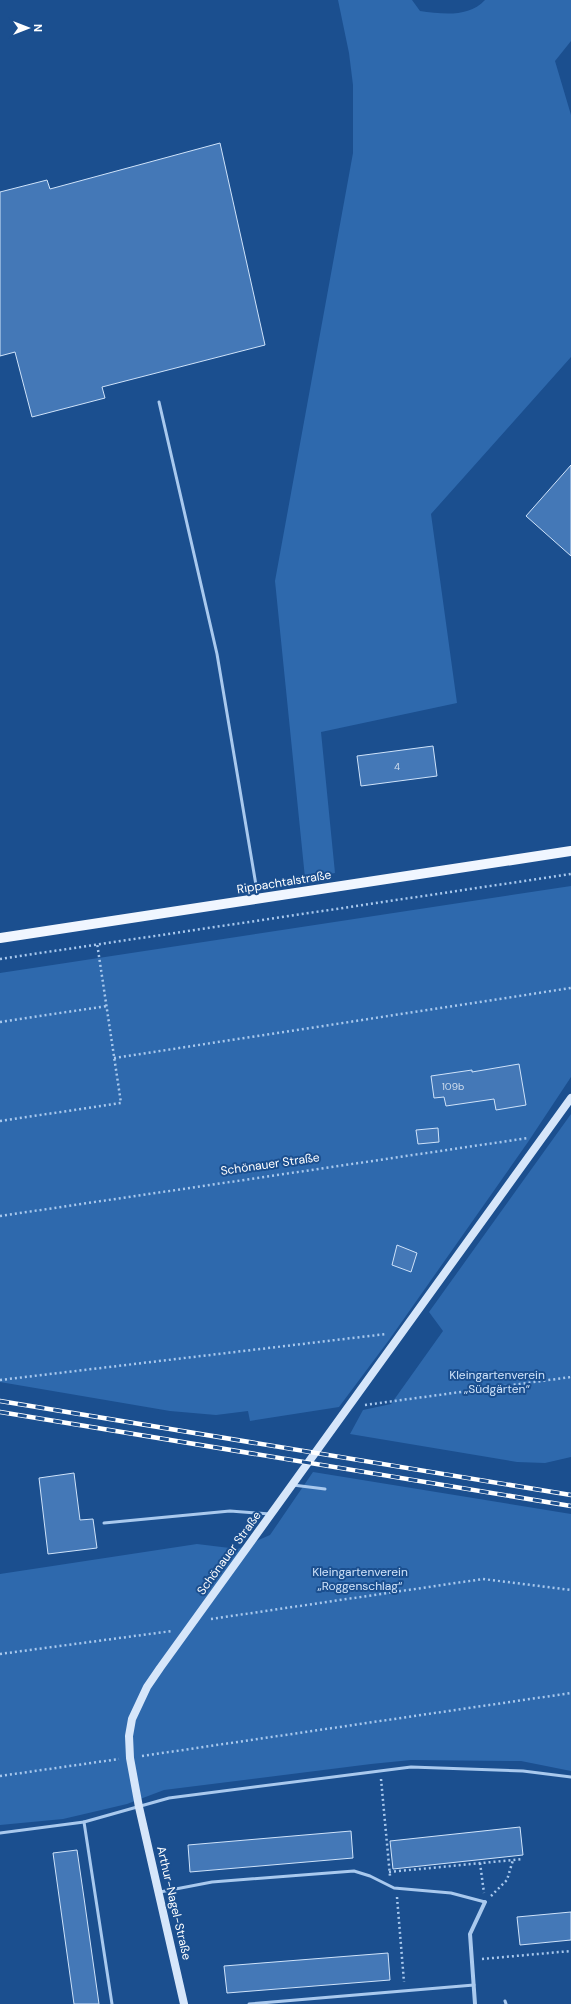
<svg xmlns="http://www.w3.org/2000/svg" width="571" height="2004" viewBox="0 0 571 2004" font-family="'DM Sans',sans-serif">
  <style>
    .green { fill: #2e69ad }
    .building { fill: #4478b7; stroke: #cfe3fa }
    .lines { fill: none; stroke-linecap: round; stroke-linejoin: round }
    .path { stroke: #a9c9ee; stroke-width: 2.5; stroke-dasharray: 2 3; stroke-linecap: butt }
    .lane { stroke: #a9c9ee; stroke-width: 3 }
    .street { stroke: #a9c9ee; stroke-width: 4 }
    .secondary { stroke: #d6e6fa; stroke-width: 8 }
    .primary { stroke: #f0f6ff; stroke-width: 10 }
    .rail-casing { stroke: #fff; stroke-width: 4.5 }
    .rail { stroke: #1b4f8f; stroke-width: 3; stroke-dasharray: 9; stroke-linecap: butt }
    .labels { text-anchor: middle; stroke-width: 4; stroke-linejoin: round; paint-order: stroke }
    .number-label { font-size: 10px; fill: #d0dded }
    .street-label { font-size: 12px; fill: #fff; stroke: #1b4f8f }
    .park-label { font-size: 12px; fill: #cfe3fa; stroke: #1b4f8f }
  </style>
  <rect width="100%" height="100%" fill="#1b4f8f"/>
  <g class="green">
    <path d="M338,0H412L420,11C442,14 468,18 485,0H571V41L555,61L571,115V357L431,514L457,703L321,732L335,873L305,878L275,581L353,153V85L349,53Z"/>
    <polygon points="571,886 571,1077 528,1142 389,1340 339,1407 250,1421 248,1411 216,1415 170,1411 0,1382 0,973"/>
    <polygon points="571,1114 571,1457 545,1463 517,1462 350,1434 363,1410 391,1404 443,1331 429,1312"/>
    <polygon points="313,1472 571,1514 571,1771 521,1761 411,1760 371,1764 164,1790 127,1804 63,1819 0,1825 0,1574 197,1544 238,1549 270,1535"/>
  </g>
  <g class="building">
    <polygon points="220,143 265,345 102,387 105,398 32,417 15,352 0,356 0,192 47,180 50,189"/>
    <polygon points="571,465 571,556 526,516"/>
    <polygon points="433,746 437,776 361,786 357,756"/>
    <polygon points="519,1064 526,1105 496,1110 494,1099 446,1106 444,1097 434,1098 431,1076 472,1070 472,1072"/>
    <polygon points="438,1128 439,1142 418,1144 416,1130"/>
    <polygon points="397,1245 417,1253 411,1272 392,1265"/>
    <polygon points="74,1473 80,1520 93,1519 97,1548 48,1554 39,1478"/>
    <polygon points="520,1827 523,1855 393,1869 390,1841"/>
    <polygon points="351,1831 353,1858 190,1872 188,1845"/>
    <polygon points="77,1850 84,1898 99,2004 74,2004 53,1853"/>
    <polygon points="571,1912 571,1940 520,1945 517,1917"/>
    <polygon points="388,1953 390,1980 227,1993 224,1966"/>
  </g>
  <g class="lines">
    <g class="path">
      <polyline points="0,959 571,874"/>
      <polyline points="0,1022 107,1006"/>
      <polyline points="114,1058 571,988"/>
      <polyline points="0,1121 121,1103 97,943"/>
      <polyline points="0,1216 528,1138"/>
      <polyline points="0,1380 386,1334"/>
      <polyline points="365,1405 571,1377"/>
      <polyline points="211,1619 483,1579 571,1590"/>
      <polyline points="0,1654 172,1631"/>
      <polyline points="142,1756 571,1693"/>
      <polyline points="0,1776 119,1759"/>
      <polyline points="381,1779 390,1876"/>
      <polyline points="480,1863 484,1893"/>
      <polyline points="389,1872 523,1859"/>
      <polyline points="491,1896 507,1880 513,1860"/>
      <polyline points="397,1897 404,1982"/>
      <polyline points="482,1959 571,1951"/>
    </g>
    <g class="lane">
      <polyline points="159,402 217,654 258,897"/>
      <polyline points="293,1485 325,1489"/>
      <polyline points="104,1523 230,1511 270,1514"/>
      <polyline points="0,1833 84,1822"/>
      <polyline points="160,1892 212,1882 354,1871 370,1876 394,1888 451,1893 485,1902"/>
      <polyline points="505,2001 506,2004"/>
      <polyline points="112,2004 84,1822 169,1798 411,1767 523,1771 571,1777"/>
      <polyline points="249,2004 474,1985"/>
    </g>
    <polyline class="street" points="475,2004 470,1934 485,1902"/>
    <polyline class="secondary" points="184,2004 139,1807 130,1758 129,1736 132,1719 147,1687 160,1668 571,1098"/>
    <polyline class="primary" points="0,938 571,851"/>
    <defs>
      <g id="rail">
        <polyline points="0,1401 571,1495"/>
        <polyline points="0,1412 571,1506"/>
      </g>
    </defs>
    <use href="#rail" class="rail-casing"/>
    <use href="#rail" class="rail"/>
  </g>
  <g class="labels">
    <g class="number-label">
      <text x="397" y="770">4</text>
      <text x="453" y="1090">109b</text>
    </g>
    <g class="street-label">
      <text transform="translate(284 882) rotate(-9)" y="4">Rippachtalstraße</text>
      <text transform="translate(270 1164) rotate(-8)" y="4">Schönauer Straße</text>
      <text transform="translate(229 1553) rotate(-54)" y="4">Schönauer Straße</text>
      <text transform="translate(174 1903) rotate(77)" y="4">Arthur-Nagel-Straße</text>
    </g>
    <g class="park-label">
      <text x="497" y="1379">Kleingartenverein<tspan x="497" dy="14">„Südgärten“</tspan></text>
      <text x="360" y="1576">Kleingartenverein<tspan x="360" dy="14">„Roggenschlag“</tspan></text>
    </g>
  </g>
  <g transform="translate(28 28) rotate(90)" stroke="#1b4f8f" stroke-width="3" paint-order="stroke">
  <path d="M0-3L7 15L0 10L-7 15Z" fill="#ffffff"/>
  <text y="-6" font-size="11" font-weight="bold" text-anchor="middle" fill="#ffffff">N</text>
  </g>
</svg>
